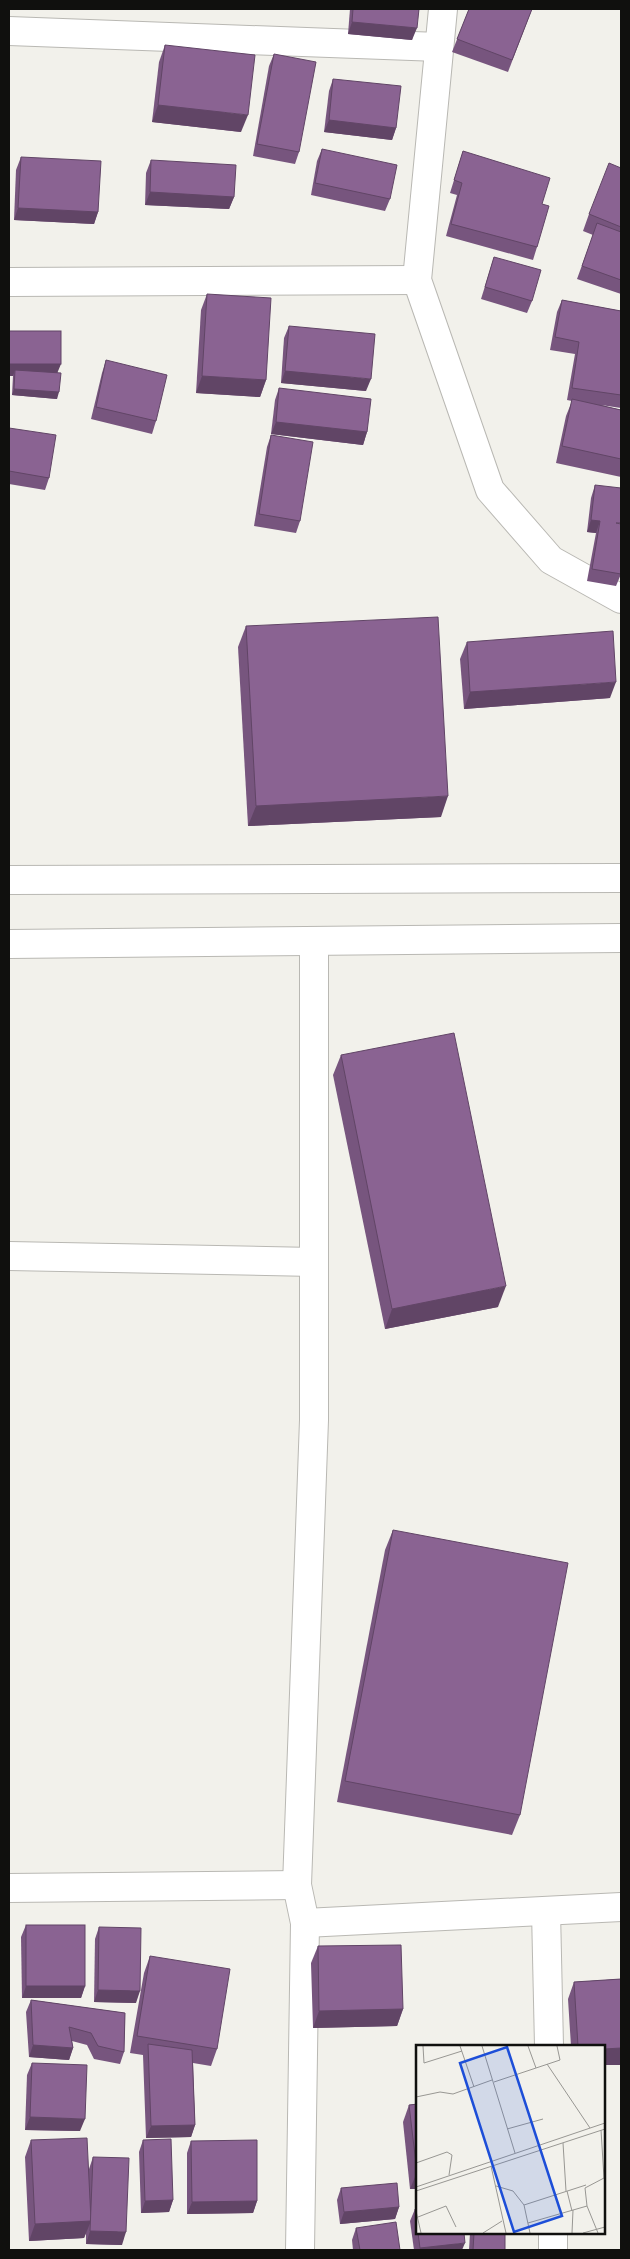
<svg xmlns="http://www.w3.org/2000/svg" width="630" height="2259" viewBox="0 0 630 2259" font-family="'Asap Condensed',sans-serif">
  <style>
    .lines { fill: none; stroke-linecap: round; stroke-linejoin: round }
    .street-casing { stroke: #b9b8b3; stroke-width: 30 }
    .street { stroke: #fff; stroke-width: 28 }
    .wall { fill: #77557e }
    .shaded-wall { fill: #614566 }
    .building { fill: #8a6392; stroke: #614566 }
    .inset-road { fill: none; stroke: #989793; stroke-width: 1 }
    .view { fill: #1d4ed8; fill-opacity: 0.15; stroke: #1d4ed8; stroke-width: 2.5 }
    .inset-edge { fill: none; stroke: #10100e; stroke-width: 2.5 }
  </style>
  <rect width="100%" height="100%" fill="#f2f1eb"/>
  <g class="lines">
    <defs>
      <g id="street">
        <polyline points="443,9 417,280 490,490 551,560 621,599"/>
        <polyline points="9,31 439,47"/>
        <polyline points="9,282 417,280"/>
        <polyline points="9,880 621,878"/>
        <polyline points="9,944 621,938"/>
        <polyline points="9,1256 314,1262"/>
        <polyline points="9,1888 297,1885"/>
        <polyline points="546,1911 549,2046"/>
        <polyline points="305,1923 621,1907"/>
        <polyline points="553,2233 553,2250"/>
        <polyline points="300,2250 305,1923 297,1885 314,1420 314,946 316,941"/>
      </g>
    </defs>
    <use href="#street" class="street-casing"/>
    <use href="#street" class="street"/>
  </g>
  <g class="wall">
    <polygon points="350,9 419,9 412,40 348,34"/>
    <polygon points="469,9 532,9 508,72 452,52"/>
    <polygon points="165,45 241,132 152,122 159,62"/>
    <polygon points="274,54 299,152 295,164 253,156 269,66"/>
    <polygon points="333,79 396,128 392,140 324,132 329,91"/>
    <polygon points="322,149 390,199 385,211 311,195 317,161"/>
    <polygon points="463,151 542,204 537,247 533,260 446,236 457,195 450,193"/>
    <polygon points="21,157 98,212 94,224 14,220 16,170"/>
    <polygon points="151,160 234,197 229,209 145,205 146,173"/>
    <polygon points="621,168 621,294 577,279 593,235 583,231 589,214"/>
    <polygon points="494,257 532,301 527,313 481,299"/>
    <polygon points="207,294 266,380 260,397 196,393 201,310"/>
    <polygon points="562,300 621,311 621,408 601,405 621,410 621,477 556,463 566,416 572,401 567,400 575,354 550,350 557,312"/>
    <polygon points="289,326 366,391 281,383 284,338"/>
    <polygon points="9,331 58,373 57,399 12,395 13,376"/>
    <polygon points="106,360 156,421 152,434 91,419 102,373"/>
    <polygon points="279,388 367,432 363,445 271,434 275,400"/>
    <polygon points="9,428 49,478 45,490 9,484"/>
    <polygon points="271,435 300,521 296,533 254,526 267,447"/>
    <polygon points="595,485 621,574 616,586 587,581 596,533 587,532 591,498"/>
    <polygon points="246,626 441,817 248,826 238,647"/>
    <polygon points="467,642 610,698 464,709 460,659"/>
    <polygon points="341,1055 498,1307 385,1329 333,1075"/>
    <polygon points="393,1530 520,1815 512,1835 337,1802 385,1550"/>
    <polygon points="26,1925 85,1986 81,1998 22,1998 21,1937"/>
    <polygon points="99,1927 136,2003 94,2002 95,1939"/>
    <polygon points="318,1946 403,2009 397,2026 313,2028 311,1963"/>
    <polygon points="150,1956 217,2049 211,2066 193,2063 195,2125 191,2137 146,2138 143,2055 130,2053 144,1973"/>
    <polygon points="621,1979 621,2065 604,2065 604,2046 571,2046 568,1999 574,1982"/>
    <polygon points="31,2000 125,2013 124,2052 120,2064 94,2059 87,2045 72,2041 73,2048 69,2060 29,2057 26,2012"/>
    <polygon points="32,2063 80,2131 25,2130 27,2075"/>
    <polygon points="418,2104 418,2189 410,2189 403,2122 409,2105"/>
    <polygon points="31,2140 89,2169 93,2157 122,2245 86,2244 86,2233 84,2238 29,2241 25,2157"/>
    <polygon points="143,2140 173,2200 169,2212 141,2213 139,2152"/>
    <polygon points="191,2141 257,2201 253,2213 187,2214 187,2153"/>
    <polygon points="341,2188 399,2207 395,2219 340,2224 337,2200"/>
    <polygon points="415,2209 462,2250 414,2250 410,2221"/>
    <polygon points="356,2228 400,2250 353,2250 352,2240"/>
    <polygon points="470,2233 505,2233 505,2250 469,2250"/>
  </g>
  <g class="shaded-wall">
    <polygon points="352,22 417,28 412,40 348,34"/>
    <polygon points="158,105 248,115 241,132 152,122"/>
    <polygon points="329,120 396,128 392,140 324,132"/>
    <polygon points="150,192 234,197 229,209 145,205"/>
    <polygon points="18,208 98,212 94,224 14,220"/>
    <polygon points="9,364 61,364 56,376 15,370 13,376 9,376"/>
    <polygon points="285,371 371,379 366,391 281,383"/>
    <polygon points="202,376 266,380 260,397 196,393"/>
    <polygon points="14,389 59,392 57,399 12,395"/>
    <polygon points="276,422 367,432 363,445 271,434"/>
    <polygon points="591,520 600,521 596,533 587,532"/>
    <polygon points="616,682 610,698 464,709 470,692"/>
    <polygon points="448,796 441,817 248,826 256,806"/>
    <polygon points="506,1286 498,1307 385,1329 392,1309"/>
    <polygon points="26,1986 85,1986 81,1998 22,1998"/>
    <polygon points="98,1990 140,1991 136,2003 94,2002"/>
    <polygon points="403,2009 397,2026 313,2028 319,2011"/>
    <polygon points="33,2045 73,2048 69,2060 29,2057"/>
    <polygon points="621,2048 621,2065 604,2065 604,2049"/>
    <polygon points="30,2117 85,2119 80,2131 25,2130"/>
    <polygon points="195,2125 191,2137 146,2138 151,2126"/>
    <polygon points="418,2172 418,2189 410,2189 417,2172"/>
    <polygon points="173,2200 169,2212 141,2213 145,2201"/>
    <polygon points="257,2201 253,2213 187,2214 192,2202"/>
    <polygon points="399,2207 395,2219 340,2224 344,2212"/>
    <polygon points="91,2221 84,2238 29,2241 35,2224"/>
    <polygon points="90,2231 126,2232 122,2245 86,2244"/>
    <polygon points="465,2243 462,2250 419,2250 420,2248"/>
  </g>
  <g class="building">
    <polygon points="353,9 419,9 417,28 352,22"/>
    <polygon points="469,9 532,9 512,60 457,39"/>
    <polygon points="165,45 255,55 248,115 158,105"/>
    <polygon points="274,54 316,62 299,152 257,144"/>
    <polygon points="333,79 401,86 396,128 329,120"/>
    <polygon points="322,149 397,165 390,199 315,183"/>
    <polygon points="463,151 550,178 542,204 549,206 537,247 451,224 462,183 454,180"/>
    <polygon points="21,157 101,161 98,212 18,208"/>
    <polygon points="151,160 236,165 234,197 150,192"/>
    <polygon points="609,163 621,168 621,227 589,214"/>
    <polygon points="597,223 621,232 621,280 582,266"/>
    <polygon points="494,257 541,270 532,301 485,287"/>
    <polygon points="207,294 271,298 266,380 202,376"/>
    <polygon points="562,300 621,311 621,395 572,388 579,342 555,337"/>
    <polygon points="289,326 375,334 371,379 285,371"/>
    <rect x="9" y="331" width="52" height="33"/>
    <polygon points="106,360 167,375 156,421 96,407"/>
    <polygon points="15,370 61,373 59,392 14,389"/>
    <polygon points="279,388 371,399 367,432 276,422"/>
    <polygon points="572,399 621,410 621,459 562,446"/>
    <polygon points="9,428 56,435 49,478 9,471"/>
    <polygon points="271,435 313,442 300,521 259,514"/>
    <polygon points="595,485 621,488 621,523 616,523 621,524 621,574 592,569 600,521 591,520"/>
    <polygon points="438,617 448,796 256,806 246,626"/>
    <polygon points="613,631 616,682 470,692 467,642"/>
    <polygon points="454,1033 506,1286 392,1309 341,1055"/>
    <polygon points="393,1530 568,1563 520,1815 345,1781"/>
    <rect x="26" y="1925" width="59" height="61"/>
    <polygon points="99,1927 141,1928 140,1991 98,1990"/>
    <polygon points="401,1945 403,2009 319,2011 318,1946"/>
    <polygon points="150,1956 230,1969 217,2049 137,2036"/>
    <polygon points="621,1979 621,2048 604,2049 604,2046 578,2046 574,1982"/>
    <polygon points="31,2000 125,2013 124,2052 98,2046 91,2033 69,2027 73,2048 33,2045"/>
    <polygon points="148,2044 192,2050 195,2125 151,2126"/>
    <polygon points="32,2063 87,2065 85,2119 30,2117"/>
    <polygon points="418,2104 418,2172 417,2172 409,2105"/>
    <polygon points="87,2138 91,2221 35,2224 31,2140"/>
    <polygon points="171,2139 173,2200 145,2201 143,2140"/>
    <polygon points="257,2140 257,2201 192,2202 191,2141"/>
    <polygon points="93,2157 129,2158 126,2232 90,2231"/>
    <polygon points="397,2183 399,2207 344,2212 341,2188"/>
    <polygon points="415,2209 418,2209 418,2231"/>
    <polygon points="396,2222 400,2250 360,2250 356,2228"/>
    <polygon points="418,2233 464,2233 465,2243 420,2248"/>
    <polygon points="474,2233 505,2233 505,2250 473,2250"/>
  </g>
  <g transform="translate(416 2045)">
    <rect width="189" height="189" fill="#f2f1eb"/>
    <path class="inset-road" d="M7,1L8,18L46,6M44,1L58,42M66,1L99,108M131,19L174,83M120,23L144,15L141,1M78,37L120,23L112,1M0,52L24,47L37,49L76,35M91,84L127,74M147,98L150,146M0,118L31,107L36,110L33,130M75,121L90,188M80,141L97,146L108,160L114,188M0,142L189,78M0,146L189,84M151,146L156,166M108,160L170,140M0,166L5,188M2,172L30,161L40,182M112,178L171,161M67,188L86,176M156,188L157,165M167,188L189,182M182,188L171,161L169,143L188,133L185,85"/>
    <path class="view" d="M91,2L146,171L98,187L44,18Z"/>
    <rect width="189" height="189" class="inset-edge"/>
  </g>
  <rect width="630" height="2259" fill="none" stroke="#10100e" stroke-width="20"/>
</svg>
